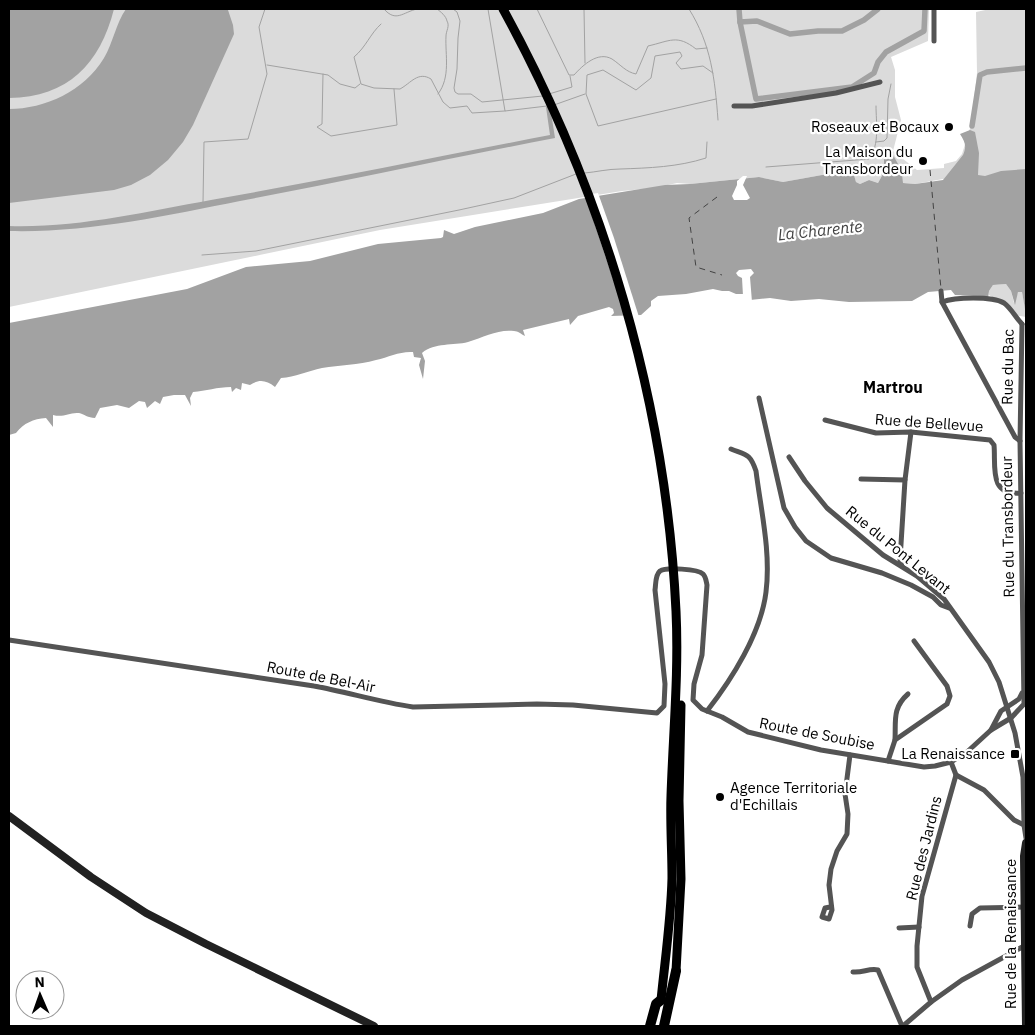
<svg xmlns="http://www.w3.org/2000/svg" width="1035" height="1035" viewBox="0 0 1035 1035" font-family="'IBM Plex Sans',sans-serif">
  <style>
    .green { fill: #dbdbdb }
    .water { fill: #a2a2a2 }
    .pier { fill: #fff }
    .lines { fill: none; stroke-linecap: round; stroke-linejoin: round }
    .stream { stroke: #a2a2a2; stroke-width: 1 }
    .canal { stroke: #a2a2a2; stroke-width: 5.5 }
    .ferry { stroke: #434343; stroke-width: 1; stroke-dasharray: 6 5; stroke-linecap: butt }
    .street { stroke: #545454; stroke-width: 5 }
    .secondary { stroke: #212121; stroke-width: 8 }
    .primary { stroke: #000; stroke-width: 9 }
    .highway { stroke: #000; stroke-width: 10 }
    .poi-dot { fill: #000; stroke: #fff; stroke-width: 2 }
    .labels { text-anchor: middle; stroke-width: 4.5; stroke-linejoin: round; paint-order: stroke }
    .poi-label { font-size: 15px; fill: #000; stroke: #fff; text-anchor: end }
    .street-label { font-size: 15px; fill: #000; stroke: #fff }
    .water-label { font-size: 16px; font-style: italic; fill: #434343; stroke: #fff }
    .neighbourhood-label { font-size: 16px; font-weight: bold; fill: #000; stroke: #fff }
  </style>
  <rect width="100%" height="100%" fill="#fff"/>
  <g class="green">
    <polygon points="9,9 929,9 928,41 891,57 895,70 895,97 901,120 893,151 917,170 944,168 944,164 956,161 962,154 971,125 977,73 976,12 990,9 1026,9 1026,174 975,177 966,159 946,181 943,179 915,184 903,183 902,171 894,158 884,158 884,172 878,183 869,180 860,184 856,182 854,175 822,175 783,182 759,177 739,179 690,184 677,183 654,188 622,191 380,230 9,307"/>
    <polygon points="1006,284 1011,291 1014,303 1018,292 1022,292 1025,308 1026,306 1026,317 1015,315 1011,308 989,295 989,291 993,285"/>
  </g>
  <g class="water">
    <path d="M9,9H114C100,64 68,97 9,98Z"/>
    <path d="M126,9L228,10L233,25L234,34L193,125L183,142L168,160L150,175L131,185L114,190L9,203V109C45,109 84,91 104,58C113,43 116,23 126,9Z"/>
    <path d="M550,106L555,138C450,158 346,181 240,201C165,216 86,233 9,231V226C77,228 145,212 211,200C325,180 437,157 550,135L546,107Z"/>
    <path d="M970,130L975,132L979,153L978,175L985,176L1001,171L1026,169V306L1025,309L1022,292H1018L1015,305L1011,291L1006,284L993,285L989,291L988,299L980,296L955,295L951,290L928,292L912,301L849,302L819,299L791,301L770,298L750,300L748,294H736L729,291H722L713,289L686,294L658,296L651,301V306L641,315L611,316L614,313L613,309L609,307L578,316L570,325L569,319L523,330L525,336C521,334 518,331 514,331C498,329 484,337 468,342C453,346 435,342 422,353L425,361L423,379L419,365L421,358L414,357L413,352C400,351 389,357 376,360C358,365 340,365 322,368C308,371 295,377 281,378L275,387C266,380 259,379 250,385L242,383L241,390L236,388L232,392L231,387C217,387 206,391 193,392L190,398L191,406L185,395H174L163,397L160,404L155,401L147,408L145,402L139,401L129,408L117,405L100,408L95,418C88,418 84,414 79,413C69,412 64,418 53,415V427L46,418C33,419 24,423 16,433L9,435V323L187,289L246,267L310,261L378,244L441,238L443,237L444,230L454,234L475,227L543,213L579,199L665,185L690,184L759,177L783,182L822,175H854L856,182L860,184L869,180L878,183L884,172V158L889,154L893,155L902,171L903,183L915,184L943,180L963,155C967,146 965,142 960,134Z"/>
  </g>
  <g class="pier">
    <polygon points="743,176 747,176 743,185 750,198 747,200 734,200 732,196 737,185 737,181"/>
    <polygon points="598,193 614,238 639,317 631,317 614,282 585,195"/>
    <polygon points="751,269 754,273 750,277 752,302 750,302 747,301 747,296 743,296 742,278 738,276 736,273 739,270"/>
  </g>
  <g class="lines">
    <g class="stream">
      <path d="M384,9C396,23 403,12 417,9"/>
      <path d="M437,9C441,12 446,16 447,21C450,26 446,31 446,36C445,55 451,77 438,94"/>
      <polyline points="453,9 457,12 460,21 458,38 457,69 454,88 455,92 458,94 471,94 482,102 543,96"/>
      <polyline points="488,9 505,111 547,106"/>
      <path d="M537,9L569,75H574C583,65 598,51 612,59C621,65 626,72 636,74L648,46C670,41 677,34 696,49L707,48"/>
      <polyline points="584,9 585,63"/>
      <path d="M689,9C711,44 715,79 718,120"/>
      <path d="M381,24C370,34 366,47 354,57L361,84L374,88L400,89C411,83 418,71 431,79L443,102L450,108L467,106L472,113L505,111"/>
      <polyline points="267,65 328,75 340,84 355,88 360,84"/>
      <polyline points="713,73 703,66 681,69 676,63 682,56 680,52 655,56 651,78 636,90 603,70 587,75 586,94 598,126 716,99"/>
      <polyline points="323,74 322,124 317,127 331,136 397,125 394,89"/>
      <polyline points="549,94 572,87 570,76"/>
      <polyline points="554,105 585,94"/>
      <polyline points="876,142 884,141 887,138 888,99 891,84"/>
      <path d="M766,167L869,159C880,145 876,122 876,106"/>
      <path d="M585,173C596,172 608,169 620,169C649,168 678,167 706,158L707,142"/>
      <polyline points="203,203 204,142 248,139 267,74 259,27 265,9"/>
      <polyline points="202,255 256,251 459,210 514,198 576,174"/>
    </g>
    <g class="canal">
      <polyline points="739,9 740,22 756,99 852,87 874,73 878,62 886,52 924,31 925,9"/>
      <polyline points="740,22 757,21 790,34 818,31 842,31 864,20 878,9"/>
      <polyline points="972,126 980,75 987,72 1026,68"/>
    </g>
    <g class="ferry">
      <polyline points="930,170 941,289"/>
      <polyline points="717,197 689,218 696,267 722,275"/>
    </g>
    <g class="street">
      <polyline points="934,41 934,9"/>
      <polyline points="734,106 752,106 836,93 880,82"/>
      <polyline points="941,291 942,302 1015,437 1020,441"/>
      <path d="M942,302C955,297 992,296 1004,303C1011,308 1016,318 1022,324"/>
      <polyline points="759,398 784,508 795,527 806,541 831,558 882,573 911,585 933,597 941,605 949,608"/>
      <path d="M825,420L876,433L911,432L990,440L994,445C996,466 988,496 1021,493"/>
      <polyline points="789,457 805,481 827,508 883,555 917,576 944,599 989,662 999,682 1015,733 1023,777 1024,825 1026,838"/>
      <polyline points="861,479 905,480"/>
      <polyline points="902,566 900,560 905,480 911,432"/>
      <path d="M9,640L314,686C347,692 379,702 413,707L537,704L573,705L657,713L664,706L665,684L655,590C656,584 655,575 660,571C666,567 698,569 703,574C706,577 706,581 707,585L702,655L694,684L693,700L702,709L722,717L748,732L821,750L924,767L935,766L951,762L967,752L991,730L1011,718L1024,704L1020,441L1022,324"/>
      <path d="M707,711C732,679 761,633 766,592C771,552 761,511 756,471C750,453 746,455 731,449"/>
      <polyline points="991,730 1001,711 1019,699 1022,693"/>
      <path d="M895,740C896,721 892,708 908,694"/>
      <polyline points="888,761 895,740 947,704 950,696 947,686 914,641"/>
      <polyline points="951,762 956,775 984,790 1014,820 1024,825"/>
      <polyline points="830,907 825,908 822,917 829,919 832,910 829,885 831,869 837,851 847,834 848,814 845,794 850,755"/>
      <polyline points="970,926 972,914 980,908 1025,907"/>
      <polyline points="899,928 919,927"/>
      <path d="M853,972C863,973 869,968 878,970L902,1026"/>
      <polyline points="931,1002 917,967 917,946 922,896 956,775"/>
      <polyline points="903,1026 931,1002 962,980 1026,945"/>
    </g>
    <g class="secondary">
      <polyline points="9,816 91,877 146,913 206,944 374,1026"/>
      <polyline points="1026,1026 1024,856 1026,843"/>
    </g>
    <g class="primary">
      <path d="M503,9C604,193 666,401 676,611C679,673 673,734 671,796C670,823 672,850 672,878C671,919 665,960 661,1000"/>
      <polyline points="676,971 681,879 679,801 681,705"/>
    </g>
    <g class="highway">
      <polyline points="650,1026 656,1004 661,1000"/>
      <polyline points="664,1026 676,971"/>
    </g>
  </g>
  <g class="poi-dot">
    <circle cx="949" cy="127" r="5"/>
    <circle cx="923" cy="161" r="5"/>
    <rect x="1010" y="749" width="10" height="10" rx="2.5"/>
    <circle cx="720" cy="797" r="5"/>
  </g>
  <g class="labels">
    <g class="poi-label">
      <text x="939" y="132">Roseaux et Bocaux</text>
      <text x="913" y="157">La Maison du<tspan x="913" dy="17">Transbordeur</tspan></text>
      <text x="1005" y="759">La Renaissance</text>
      <text x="730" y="793" text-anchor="start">Agence Territoriale<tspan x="730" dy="17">d'Echillais</tspan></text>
    </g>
    <g class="street-label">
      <text transform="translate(1008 367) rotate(-89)" y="5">Rue du Bac</text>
      <text transform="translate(929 423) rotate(4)" y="5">Rue de Bellevue</text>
      <text transform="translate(1008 527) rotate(-91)" y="5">Rue du Transbordeur</text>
      <text transform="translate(898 550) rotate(39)" y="5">Rue du Pont Levant</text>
      <text transform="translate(321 677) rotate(11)" y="5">Route de Bel-Air</text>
      <text transform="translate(817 734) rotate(11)" y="5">Route de Soubise</text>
      <text transform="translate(924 848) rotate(-76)" y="5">Rue des Jardins</text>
      <text transform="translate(1011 934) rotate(-90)" y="5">Rue de la Renaissance</text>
    </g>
    <g class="water-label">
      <text transform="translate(820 230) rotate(-6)" y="6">La Charente</text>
    </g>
    <g class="neighbourhood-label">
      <text x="893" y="393">Martrou</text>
    </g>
  </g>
  <rect width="1035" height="1035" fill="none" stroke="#000000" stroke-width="20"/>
  <g transform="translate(40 995) rotate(358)"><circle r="24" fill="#ffffff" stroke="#999999"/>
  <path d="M0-4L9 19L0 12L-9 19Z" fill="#000000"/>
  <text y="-8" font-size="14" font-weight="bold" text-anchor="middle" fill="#000000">N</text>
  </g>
</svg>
